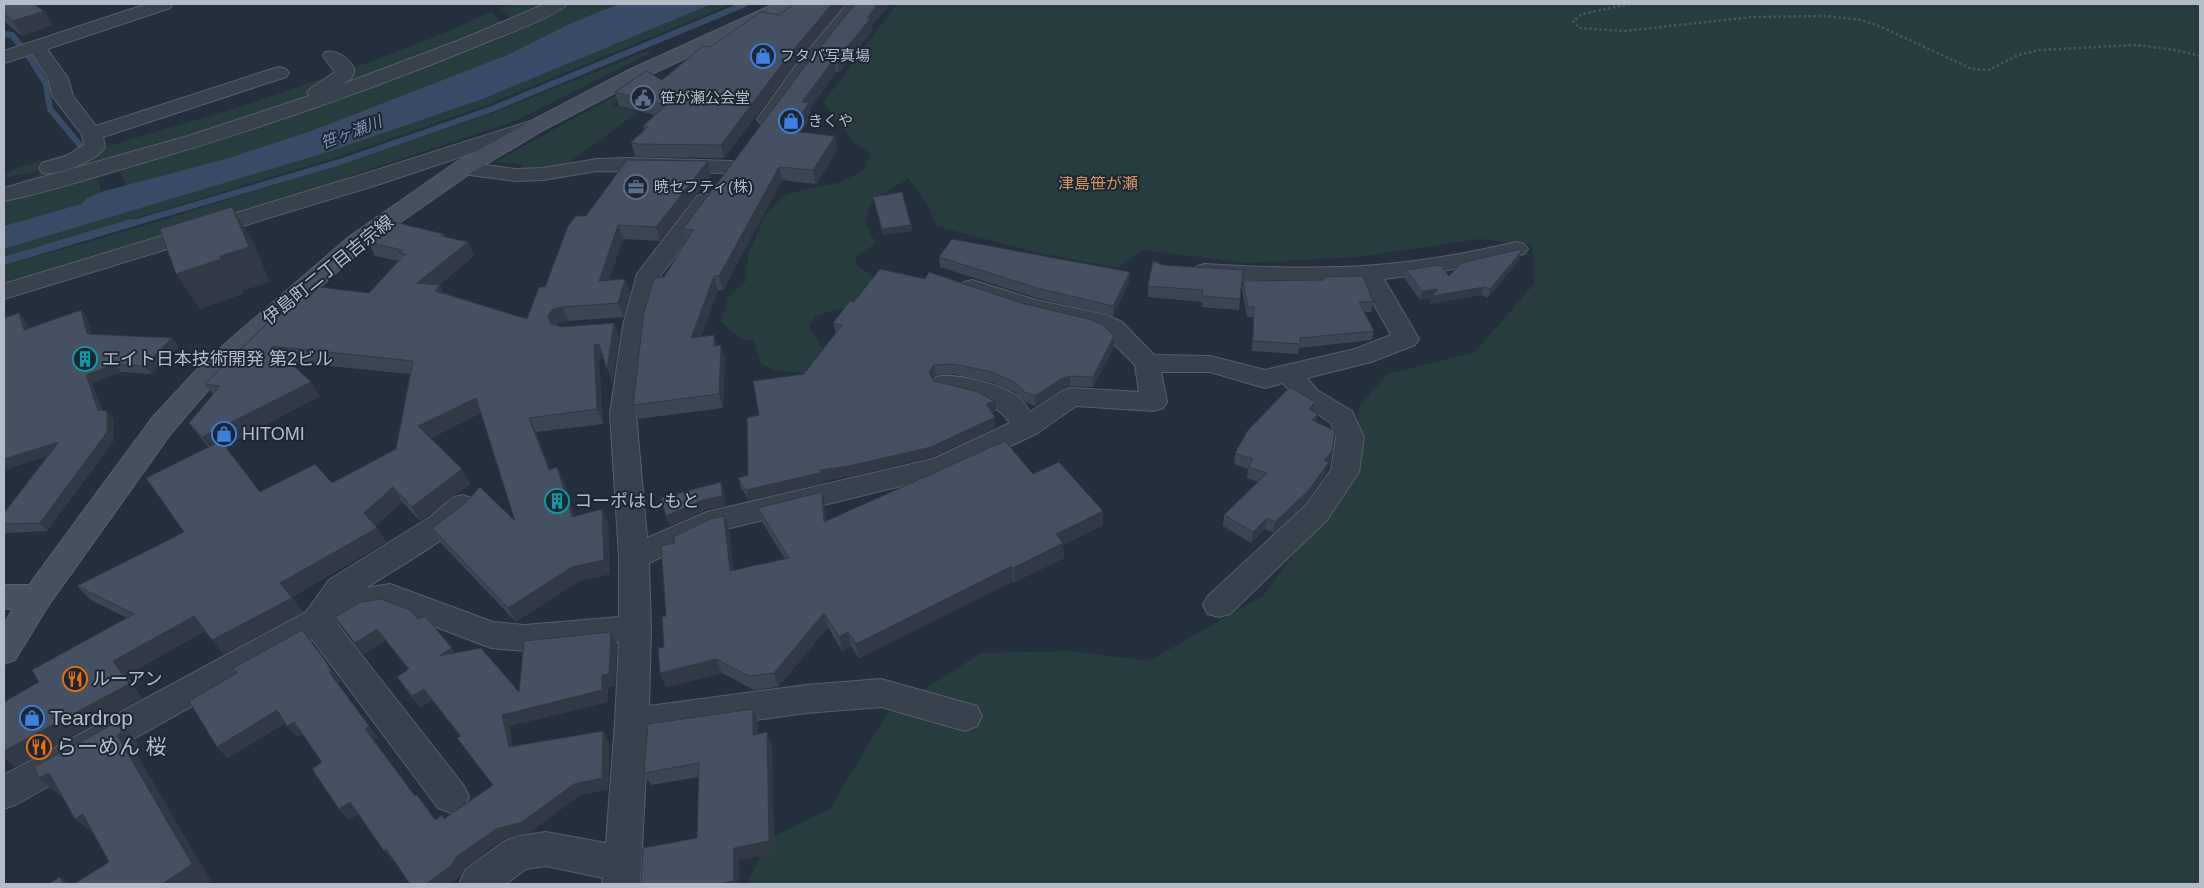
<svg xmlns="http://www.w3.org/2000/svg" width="2204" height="888" viewBox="0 0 2204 888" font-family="Helvetica,'Noto Sans JP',sans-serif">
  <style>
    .green { fill: #263c3f }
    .water { fill: #394c67 }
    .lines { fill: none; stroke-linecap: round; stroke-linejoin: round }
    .stream-far1 { stroke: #394c67; stroke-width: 6 }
    .stream { stroke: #394c67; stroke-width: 8 }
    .street-casing { stroke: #565f6c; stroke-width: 2 }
    .secondary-casing { stroke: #565f6c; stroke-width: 2 }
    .path { stroke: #44595c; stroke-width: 2.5; stroke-dasharray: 2.5 2.5; stroke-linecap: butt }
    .street { fill: #38414e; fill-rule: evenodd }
    .secondary { fill: #465061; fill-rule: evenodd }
    .wall { fill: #3b4654; fill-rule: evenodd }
    .shaded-wall { fill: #303945 }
    .building { fill: #455162; stroke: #303945 }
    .labels { text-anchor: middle; stroke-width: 4; stroke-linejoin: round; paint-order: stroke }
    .far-poi-label { font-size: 15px; fill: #b4bcc9; stroke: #1d2633; text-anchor: start }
    .far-water-label { font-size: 16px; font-style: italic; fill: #7c92b1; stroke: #1d2633 }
    .far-quarter-label { font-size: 16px; fill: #d59563; stroke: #1d2633 }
    .street-label { font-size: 18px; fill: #b4bcc9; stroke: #1d2633 }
    .poi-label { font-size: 18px; fill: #b4bcc9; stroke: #1d2633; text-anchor: start }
    .near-poi-label { font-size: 21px; fill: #b4bcc9; stroke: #1d2633; text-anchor: start }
  </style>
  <rect width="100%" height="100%" fill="#242f3e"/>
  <g class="green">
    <polygon points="511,4 553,4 518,20 509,17 501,8"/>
    <polygon points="564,4 618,4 569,24 507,55 311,131 229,158 126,187 119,167 545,13"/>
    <polygon points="712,4 732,4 487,105 335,158 4,258 4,249 328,152 480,100"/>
    <polygon points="897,4 2200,4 2200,884 747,884 770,838 830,809 887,714 981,653 1070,651 1149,661 1263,596 1354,474 1359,406 1388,374 1475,352 1534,284 1533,245 1479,239 1358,257 1246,263 1143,250 1117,268 1035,252 936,226 929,206 908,178 871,203 865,224 876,243 855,257 858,266 874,277 857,306 836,309 815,317 809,327 824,349 805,373 775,370 761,364 754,341 740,338 721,322 728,298 746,281 748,253 766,214 786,194 841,182 865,170 870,153 855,143 823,103"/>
    <polygon points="491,12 499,20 510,23 307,102 351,69 440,35"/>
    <polygon points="647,51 651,53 515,121 350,176 352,181 4,287 4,266 136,228 342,164 498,111"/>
    <polygon points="335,74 337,77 291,106 98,167 4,193 4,187 90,157 108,146 243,106"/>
    <polygon points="629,88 633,90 612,105 638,112 564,166 534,170 519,169 523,164 495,162"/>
    <path d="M79,150C62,168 28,173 4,178V175L17,168Z"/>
    <polygon points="96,173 101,192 86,199 81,204 4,226 4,198"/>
  </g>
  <polygon class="water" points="618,4 712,4 480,100 328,152 4,249 4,226 81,204 86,199 101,192 229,158 311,131 507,55 569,24"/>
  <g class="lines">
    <g class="stream-far1">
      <polyline points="4,34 12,35 28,55 46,84 50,109 84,150"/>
      <polyline points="127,225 340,162 492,109 745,4"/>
    </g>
    <polyline class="stream" points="4,261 131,223"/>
    <defs>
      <g id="street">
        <path d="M147,4H173L170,8L47,49L68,78L73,96L96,126L272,69L279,67L286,69L289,73L286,77L103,137L105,147C96,161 58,176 42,173L39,168L42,163L66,156L84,145L82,135L53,97L48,78L32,54L4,63V51Z"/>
        <path d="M545,4H567C559,15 507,34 492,40C377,88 259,129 139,164C94,177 49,192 4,201V188L188,136L309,96L307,93L310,89L335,72L323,56L325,52C338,49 347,58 354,68C355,77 350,79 343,84L465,38Z"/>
        <polygon points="847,4 865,4 807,77 774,123 767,125 760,123 757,119 760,115 793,69"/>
        <polygon points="540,118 547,120 550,124 547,128 380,184 4,299 4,284 364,174"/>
        <polygon points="629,158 731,161 738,163 742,167 738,171 731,173 597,171 543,180 516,181 463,174 455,173 452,168 455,163 463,162 516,169 543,168 597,159"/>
        <path d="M705,194L713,196L716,201L661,275L647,326L636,413L647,538L707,512L933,459L1010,423C992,397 965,397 936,389L932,383L936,377C954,372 1006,385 1021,399C1024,402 1027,408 1030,412L1062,391L1071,388L1139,392L1135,365L1104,334L1090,327L1022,311L964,292L960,287L964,282L972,280L1036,300L1106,315L1122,322L1154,355L1210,356L1265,370L1355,349L1391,335L1361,281L1287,282L1205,278L1197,276L1193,271L1197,266L1205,264C1266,268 1327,270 1388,264C1431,260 1474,252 1516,242L1524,244L1528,249L1524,254L1443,271L1384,279L1419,339L1415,345L1371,362L1307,378L1317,390L1352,411L1355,418L1364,437L1359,472L1327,520L1230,614L1219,617L1208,614L1203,605L1208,596L1307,504L1331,470L1336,437L1331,423L1299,402L1283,383L1265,388L1210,372H1161L1167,402L1163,408L1154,411L1076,406L1036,434L950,474L714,532L649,563L651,628L649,706L806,685L881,679L977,706L982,716L977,726L965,731L881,707L806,713L648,735L640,884H602L603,878L546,866L526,869L506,884H461L460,882L466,869L505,841L518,836L546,832L606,843L615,723L619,642L525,651L491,648L389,609L360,613L338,625L464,786L469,797L464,808L451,813L438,808L312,639L17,804L4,809V775L306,612L329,580L430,517L452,498L462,495L472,498L476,506C462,533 394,569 366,588L390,584L493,622L525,625L619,617V557L610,413L623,326L637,274L697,196Z"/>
      </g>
      <polygon id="secondary" points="774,4 797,4 794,8 643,78 547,128 471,173 366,246 222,374 172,432 48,606 15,660 4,664 4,624 13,609 4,609 4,585 29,585 152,418 204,362 350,236 455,163 533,120 629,70"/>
    </defs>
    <use href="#street" class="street-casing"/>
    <use href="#secondary" class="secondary-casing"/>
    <polyline class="path" points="1630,4 1582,14 1573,21 1579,28 1624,31 1752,17 1826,16 1860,20 1877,25 1972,69 1989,70 2018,55 2040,50 2137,45 2175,50 2200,56"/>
    <use href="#street" class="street"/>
    <use href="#secondary" class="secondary"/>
  </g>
  <g class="wall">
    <polygon points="4,4 44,11 53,25 22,36 4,21"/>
    <polygon points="794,4 845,4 792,68 724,158 642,157 635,156 631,142 644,130 643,126 655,115 619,106 615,92 662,80 710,47 779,15"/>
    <polygon points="855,4 872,26 872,31 839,72 836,72 810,108 811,116 801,132 838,149 816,184 782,180 723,290 718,290 701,337 714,335 717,345 725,359 723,408 638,419 633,405 664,277 686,241 683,229"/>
    <path d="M711,175L660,241L623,239L609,280L625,279L630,293L624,317L568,321L559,323L557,325L562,327L614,323L619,337L612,383L604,358L599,359L603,424L536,432L550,469L564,482L574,517L602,509L608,524L610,574L579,581L516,622L440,542L432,528L515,521L481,413L431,438L462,469L470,484L420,521L402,502L375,526L386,542L291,597L303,612L224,654L205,631L127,675L142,698L15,767L4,757V702L39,682L127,618L91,600L77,586L184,532L208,447L200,437L189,423L213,395L205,384L280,311L282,314L309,297L369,293L399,261L375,256L368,242L444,234L445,237L468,242L474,256L439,285L444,293L527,319L586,216ZM289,362L410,374L396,449L332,483L260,492L225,446L320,396Z"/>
    <polygon points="873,197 911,225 912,231 883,235"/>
    <polygon points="939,257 1130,272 1129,282 1113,316 1037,298 940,267"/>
    <polygon points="1519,260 1488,298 1481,295 1430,304 1431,298 1420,300 1404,278 1406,270 1449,276"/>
    <polygon points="1163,265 1243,270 1239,310 1202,307 1202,302 1148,297 1148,286"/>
    <polygon points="1323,277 1373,302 1371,312 1364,312 1374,331 1372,340 1299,348 1298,354 1252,351 1253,317 1247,317 1242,290 1243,281 1322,280"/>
    <polygon points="81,310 87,318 91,334 178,346 151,374 121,372 92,383 102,410 114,419 114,440 47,531 6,533 4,536 4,513 48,455 4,470 4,318 19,313 26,321 28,328"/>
    <polygon points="833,323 1114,347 1093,387 1070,386 1061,389 1035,406 1026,402 1015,392 993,383 955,374 936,375 933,379 934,381 995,401 996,411 992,413 995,417 995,428 932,457 851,476 823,481 823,483 749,500 741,488 738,478 748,475 759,415 804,374 836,334"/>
    <polygon points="1315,402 1314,412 1318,414 1316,422 1332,451 1330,463 1328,465 1326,473 1306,503 1273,533 1265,529 1251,543 1223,526 1224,515 1258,482 1247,478 1248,469 1234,464 1235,453"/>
    <polygon points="1033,474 1103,511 1103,525 1063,545 1064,558 1015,582 1013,581 859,658 851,646 842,651 828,627 778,687 754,690 722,673 666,687 660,673 664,647 666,616 729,530 733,571 785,559 762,522 758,508 822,492 825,507 826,521"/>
    <polygon points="335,617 418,619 455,653 519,692 617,644 615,685 608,687 608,702 509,726 513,746 603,731 609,743 608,789 580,795 530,832 504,839 465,867 461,876 394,861 393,861 384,851 358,814 349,820 339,809 322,762 302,734 297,737 285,723 228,758 217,747 334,672 340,682 338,684 378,738 374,740 415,796 426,806 435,819 445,819 493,785 457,738 460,736 432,700 420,708 405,688 397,677 408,669 386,641 363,654"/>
    <polygon points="753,709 758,722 758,734 767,732 772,745 774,853 739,860 739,884 641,884 697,838 699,777 651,785 644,773"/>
  </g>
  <g class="shaded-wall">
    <polygon points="832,4 845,4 792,68 724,158 721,145 789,55"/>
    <polygon points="878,4 890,4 872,26 872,31 839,72 837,59 867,18"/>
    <polygon points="44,11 53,25 22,36 13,21"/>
    <polygon points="834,59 836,72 810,108 811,116 792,144 789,131 802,102"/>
    <polygon points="835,136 838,149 816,184 813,170"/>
    <polygon points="708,161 711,175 660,241 656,227"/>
    <polygon points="779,167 782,180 723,290 719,276"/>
    <polygon points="232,207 253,242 270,282 242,291 243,294 200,309 176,274"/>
    <polygon points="618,225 623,239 604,295 599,281"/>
    <polygon points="911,225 912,231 883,235 882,229"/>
    <polygon points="468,242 474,256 424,297 417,283"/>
    <polygon points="1521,252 1519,260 1488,298 1490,289"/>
    <polygon points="1130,272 1129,282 1113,316 1113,306"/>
    <polygon points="714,276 718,290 695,353 691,338"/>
    <polygon points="625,279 630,293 624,317 618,303"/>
    <polygon points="440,285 447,299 435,291"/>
    <polygon points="1484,287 1481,295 1430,304 1431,298 1420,300 1422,291 1438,289"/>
    <polygon points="562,307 568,321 559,323 554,330 548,316 553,309"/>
    <polygon points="81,310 87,318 94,342 87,334"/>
    <polygon points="19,313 26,321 30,338 24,330"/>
    <polygon points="614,323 619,337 612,383 607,369"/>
    <polygon points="714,335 718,350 714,346"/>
    <polygon points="1114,336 1114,347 1093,387 1093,377"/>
    <polygon points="172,338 178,346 151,374 145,366"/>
    <polygon points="599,344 605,358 599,359 603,424 597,409 594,345"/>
    <polygon points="721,345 725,359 723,408 719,394"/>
    <polygon points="115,364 121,372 92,383 104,418 98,410 86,375"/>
    <polygon points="934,365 936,375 930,382 929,372"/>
    <polygon points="1070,376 1070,386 1061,389 1035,406 1035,396 1061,379"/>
    <polygon points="311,382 320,396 213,452 202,437"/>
    <polygon points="476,398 483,412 426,440 418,426"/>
    <polygon points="995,401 996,411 987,414 986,404"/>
    <polygon points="1315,402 1313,414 1309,409"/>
    <polygon points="107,411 114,419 114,440 47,531 40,523"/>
    <polygon points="1318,414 1316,425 1312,420"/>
    <polygon points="995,417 995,428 932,457 851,476 823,481 823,483 749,500 746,490 820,470"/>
    <polygon points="529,418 536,432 556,484 549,470"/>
    <polygon points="59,442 66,450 4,470 4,459"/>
    <polygon points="1332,451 1330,463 1328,465 1326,473 1306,503 1273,533 1275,522"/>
    <polygon points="557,467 564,482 578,531 572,517"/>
    <polygon points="462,469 470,484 420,521 412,507"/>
    <polygon points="721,482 724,492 726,506 706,510 670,526 666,516"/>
    <polygon points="393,487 402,502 373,528 364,513"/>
    <polygon points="822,492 825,507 828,537 824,522"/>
    <polygon points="602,509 608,524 610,574 579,581 516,622 508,608"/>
    <polygon points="1103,511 1103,525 1063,545 1064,558 1015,582 1013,568 1056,534"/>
    <polygon points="724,516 729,530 735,586 730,571"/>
    <polygon points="1267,518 1265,529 1251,543 1253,532"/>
    <polygon points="377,528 386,542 291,598 280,583"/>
    <polygon points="1012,566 1013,581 859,658 856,644"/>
    <polygon points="292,598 303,612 224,654 212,640"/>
    <polygon points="824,613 828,627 778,687 774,673"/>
    <polygon points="194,616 206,630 127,675 142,698 15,767 4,757 4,751 113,661"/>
    <polygon points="377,629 386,641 363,654 355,643"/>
    <polygon points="302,630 334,672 340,682 338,684 378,738 374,740 424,807 365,729"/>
    <polygon points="611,632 617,644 615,685 608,687 608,702 509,726 516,758 509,747 502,715 602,675"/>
    <polygon points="848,632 851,646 842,651 839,637"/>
    <polygon points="452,648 459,660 439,656"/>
    <polygon points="716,659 722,673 666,687 660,673"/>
    <polygon points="424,689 432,700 420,708 412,696"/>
    <polygon points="753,709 758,722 758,747 753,735"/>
    <polygon points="277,710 286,722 228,758 217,747"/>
    <polygon points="117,722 136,740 141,750 136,753 211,881 206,884 162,884 117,735"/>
    <polygon points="294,722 304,733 297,737 287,726"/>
    <polygon points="603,731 609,743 608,789 580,795 530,832 504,839 465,867 461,876 449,884 426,884 456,857"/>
    <polygon points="767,732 772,745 774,853 739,860 739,884 717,884 734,848"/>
    <polygon points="49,773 70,790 60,796 39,778"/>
    <polygon points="350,802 359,813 349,820 339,809"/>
    <polygon points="83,814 96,836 75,819"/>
    <polygon points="386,849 395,860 393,861 384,851"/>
    <polygon points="60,877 69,884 63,884"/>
  </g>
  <g class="building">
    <polygon points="4,4 34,4 44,11 13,21 4,14"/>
    <polygon points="794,4 832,4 789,55 721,145 638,144 631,142 648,127 643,126 666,105 615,92 646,71 662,80 703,46 710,47 761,12 779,15"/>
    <polygon points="855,4 878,4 867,18 871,18 837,59 834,59 802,102 809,103 789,131 835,136 813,170 779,167 719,276 714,276 691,338 714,335 714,346 721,345 719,394 633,405 644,312 654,278 664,277 693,230 683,229 806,65"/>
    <polygon points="627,160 708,161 656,227 618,225 599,281 625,279 618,303 562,307 553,309 548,316 551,324 562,327 614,323 607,369 599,344 594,345 597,409 529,418 549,470 557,467 572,517 602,509 604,560 572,567 508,608 432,528 462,506 480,487 515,521 476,398 418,426 462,469 412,507 393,487 364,513 377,528 280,583 292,598 212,640 194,616 113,661 129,684 4,751 4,702 39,682 32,670 134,614 77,586 184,532 146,478 221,441 260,492 315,464 332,483 396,449 413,361 272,346 311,382 202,437 189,423 220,386 205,384 280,311 282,315 301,296 309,297 319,287 369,293 405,254 399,252 402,250 368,242 394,222 444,234 441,236 468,242 417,283 440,285 435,291 527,319 539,287 545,287 568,226 576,216 586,216"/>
    <polygon points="902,192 911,225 882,229 873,197"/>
    <polygon points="232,207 249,247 220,256 221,259 176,274 160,229"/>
    <polygon points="952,239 1130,272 1113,306 1037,288 939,257"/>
    <polygon points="1521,249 1521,252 1490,289 1484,287 1432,296 1438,289 1422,291 1406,270 1440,265 1449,276 1461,263"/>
    <polygon points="1153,261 1163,265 1243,270 1240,299 1202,296 1203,290 1148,286"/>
    <polygon points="880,269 925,279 929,272 1021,303 1089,319 1103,325 1114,336 1093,377 1070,376 1061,379 1035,396 1025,392 1014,382 992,372 954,364 934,365 929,372 934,381 975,391 995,401 986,404 995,417 931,447 849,466 820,470 820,473 746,490 738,478 748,475 747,418 759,415 753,381 804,374 842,325 833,323 850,301 854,302"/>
    <polygon points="1363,276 1373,302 1359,302 1374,331 1300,338 1300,344 1253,341 1254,307 1248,307 1243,281 1324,280 1323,277"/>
    <polygon points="81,310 87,334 172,338 145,366 115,364 86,375 98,410 107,411 107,432 40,523 4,524 4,513 59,442 4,459 4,318 19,313 24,330"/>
    <polygon points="1290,387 1315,402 1309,409 1318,414 1312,420 1335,431 1332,451 1324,460 1329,462 1308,491 1275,522 1267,518 1253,532 1224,515 1267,473 1248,467 1253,459 1235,453 1248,430"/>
    <polygon points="1005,441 1033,474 1059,462 1103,511 1056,534 1063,543 1013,568 1012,566 856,644 848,632 839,637 824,613 774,673 749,676 716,659 660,673 658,648 664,647 662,617 666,616 661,546 675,543 673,537 710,519 724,516 730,571 789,558 758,508 822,492 824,522"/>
    <polygon points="721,482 722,496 703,500 666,516 661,498"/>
    <polygon points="381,599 410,610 418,619 425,616 452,648 439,656 481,648 519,692 524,641 611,632 609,674 602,675 602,690 502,715 509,747 603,731 602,778 574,784 522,822 496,829 456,857 452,865 426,884 410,884 386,849 384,851 350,802 339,809 312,769 322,762 294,722 287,726 277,710 217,747 189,701 237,673 233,668 302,630 325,660 331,671 329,672 369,726 365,729 415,796 417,795 435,820 442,815 444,819 493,785 457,738 461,736 424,689 412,696 397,677 409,669 377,629 355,643 335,617 361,602"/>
    <polygon points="753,709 753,735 767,732 769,841 734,848 734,881 717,884 641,884 643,848 697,838 699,763 644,773 648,724"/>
    <polygon points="117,722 122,732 117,735 192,864 162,884 74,884 109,862 83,814 75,819 49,773 39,778 34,767"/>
    <polygon points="60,877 63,884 48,884"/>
  </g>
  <defs>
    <symbol id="shop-ring" viewBox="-11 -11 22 22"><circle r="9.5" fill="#1d2633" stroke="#3f7fe0" stroke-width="1.5"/><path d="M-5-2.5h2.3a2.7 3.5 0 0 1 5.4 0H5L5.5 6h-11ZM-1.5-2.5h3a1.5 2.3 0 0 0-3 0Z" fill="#3f7fe0"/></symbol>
    <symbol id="civic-ring" viewBox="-11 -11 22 22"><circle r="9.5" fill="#1d2633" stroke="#5c6f8a" stroke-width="1.5"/><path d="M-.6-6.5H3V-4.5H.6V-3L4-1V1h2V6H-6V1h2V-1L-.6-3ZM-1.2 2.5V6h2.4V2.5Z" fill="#5c6f8a"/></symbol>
    <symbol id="office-ring" viewBox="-11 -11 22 22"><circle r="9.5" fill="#1d2633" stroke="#5c6f8a" stroke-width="1.5"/><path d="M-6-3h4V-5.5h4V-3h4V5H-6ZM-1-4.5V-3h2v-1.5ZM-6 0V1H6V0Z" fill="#5c6f8a"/></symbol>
    <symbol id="building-ring" viewBox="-11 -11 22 22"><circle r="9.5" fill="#1d2633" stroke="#0f9aa8" stroke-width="1.5"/><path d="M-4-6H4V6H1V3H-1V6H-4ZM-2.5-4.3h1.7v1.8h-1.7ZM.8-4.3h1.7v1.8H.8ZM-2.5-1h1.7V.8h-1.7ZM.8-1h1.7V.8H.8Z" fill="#0f9aa8"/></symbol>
    <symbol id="restaurant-ring" viewBox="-11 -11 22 22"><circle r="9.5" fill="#1d2633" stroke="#e8710a" stroke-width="1.5"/><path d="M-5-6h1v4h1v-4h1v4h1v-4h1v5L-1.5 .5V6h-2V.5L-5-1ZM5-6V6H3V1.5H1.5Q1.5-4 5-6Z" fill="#e8710a"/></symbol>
  </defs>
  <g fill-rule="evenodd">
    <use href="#shop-ring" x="749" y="42" width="28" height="28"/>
    <use href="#civic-ring" x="629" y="84" width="28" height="28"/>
    <use href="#shop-ring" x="777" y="107" width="28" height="28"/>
    <use href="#office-ring" x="622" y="173" width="28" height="28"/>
    <use href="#building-ring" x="71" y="345" width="28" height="28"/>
    <use href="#shop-ring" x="210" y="420" width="28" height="28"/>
    <use href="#building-ring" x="543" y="487" width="28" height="28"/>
    <use href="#restaurant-ring" x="61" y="665" width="28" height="28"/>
    <use href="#shop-ring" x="18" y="704" width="28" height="28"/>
    <use href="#restaurant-ring" x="25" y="733" width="28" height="28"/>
  </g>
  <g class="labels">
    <g class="far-poi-label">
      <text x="780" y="61">フタバ写真場</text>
      <text x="660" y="103">笹が瀬公会堂</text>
      <text x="808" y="126">きくや</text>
      <text x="654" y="192">暁セフティ(株)</text>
    </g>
    <g class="far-water-label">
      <text transform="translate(351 132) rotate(-21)" y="6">笹ヶ瀬川</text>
    </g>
    <g class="far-quarter-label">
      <text x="1098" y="189">津島笹が瀬</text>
    </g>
    <g class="street-label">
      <text transform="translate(328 270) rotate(-39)" y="6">伊島町二丁目吉宗線</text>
    </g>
    <g class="poi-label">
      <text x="102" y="365">エイト日本技術開発 第2ビル</text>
      <text x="242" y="440">HITOMI</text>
      <text x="574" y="507">コーポはしもと</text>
      <text x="92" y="685">ルーアン</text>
    </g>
    <g class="near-poi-label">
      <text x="50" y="725">Teardrop</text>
      <text x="56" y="754">らーめん 桜</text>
    </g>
  </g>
  <rect width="2204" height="888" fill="none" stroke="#b4bcc9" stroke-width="10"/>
</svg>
